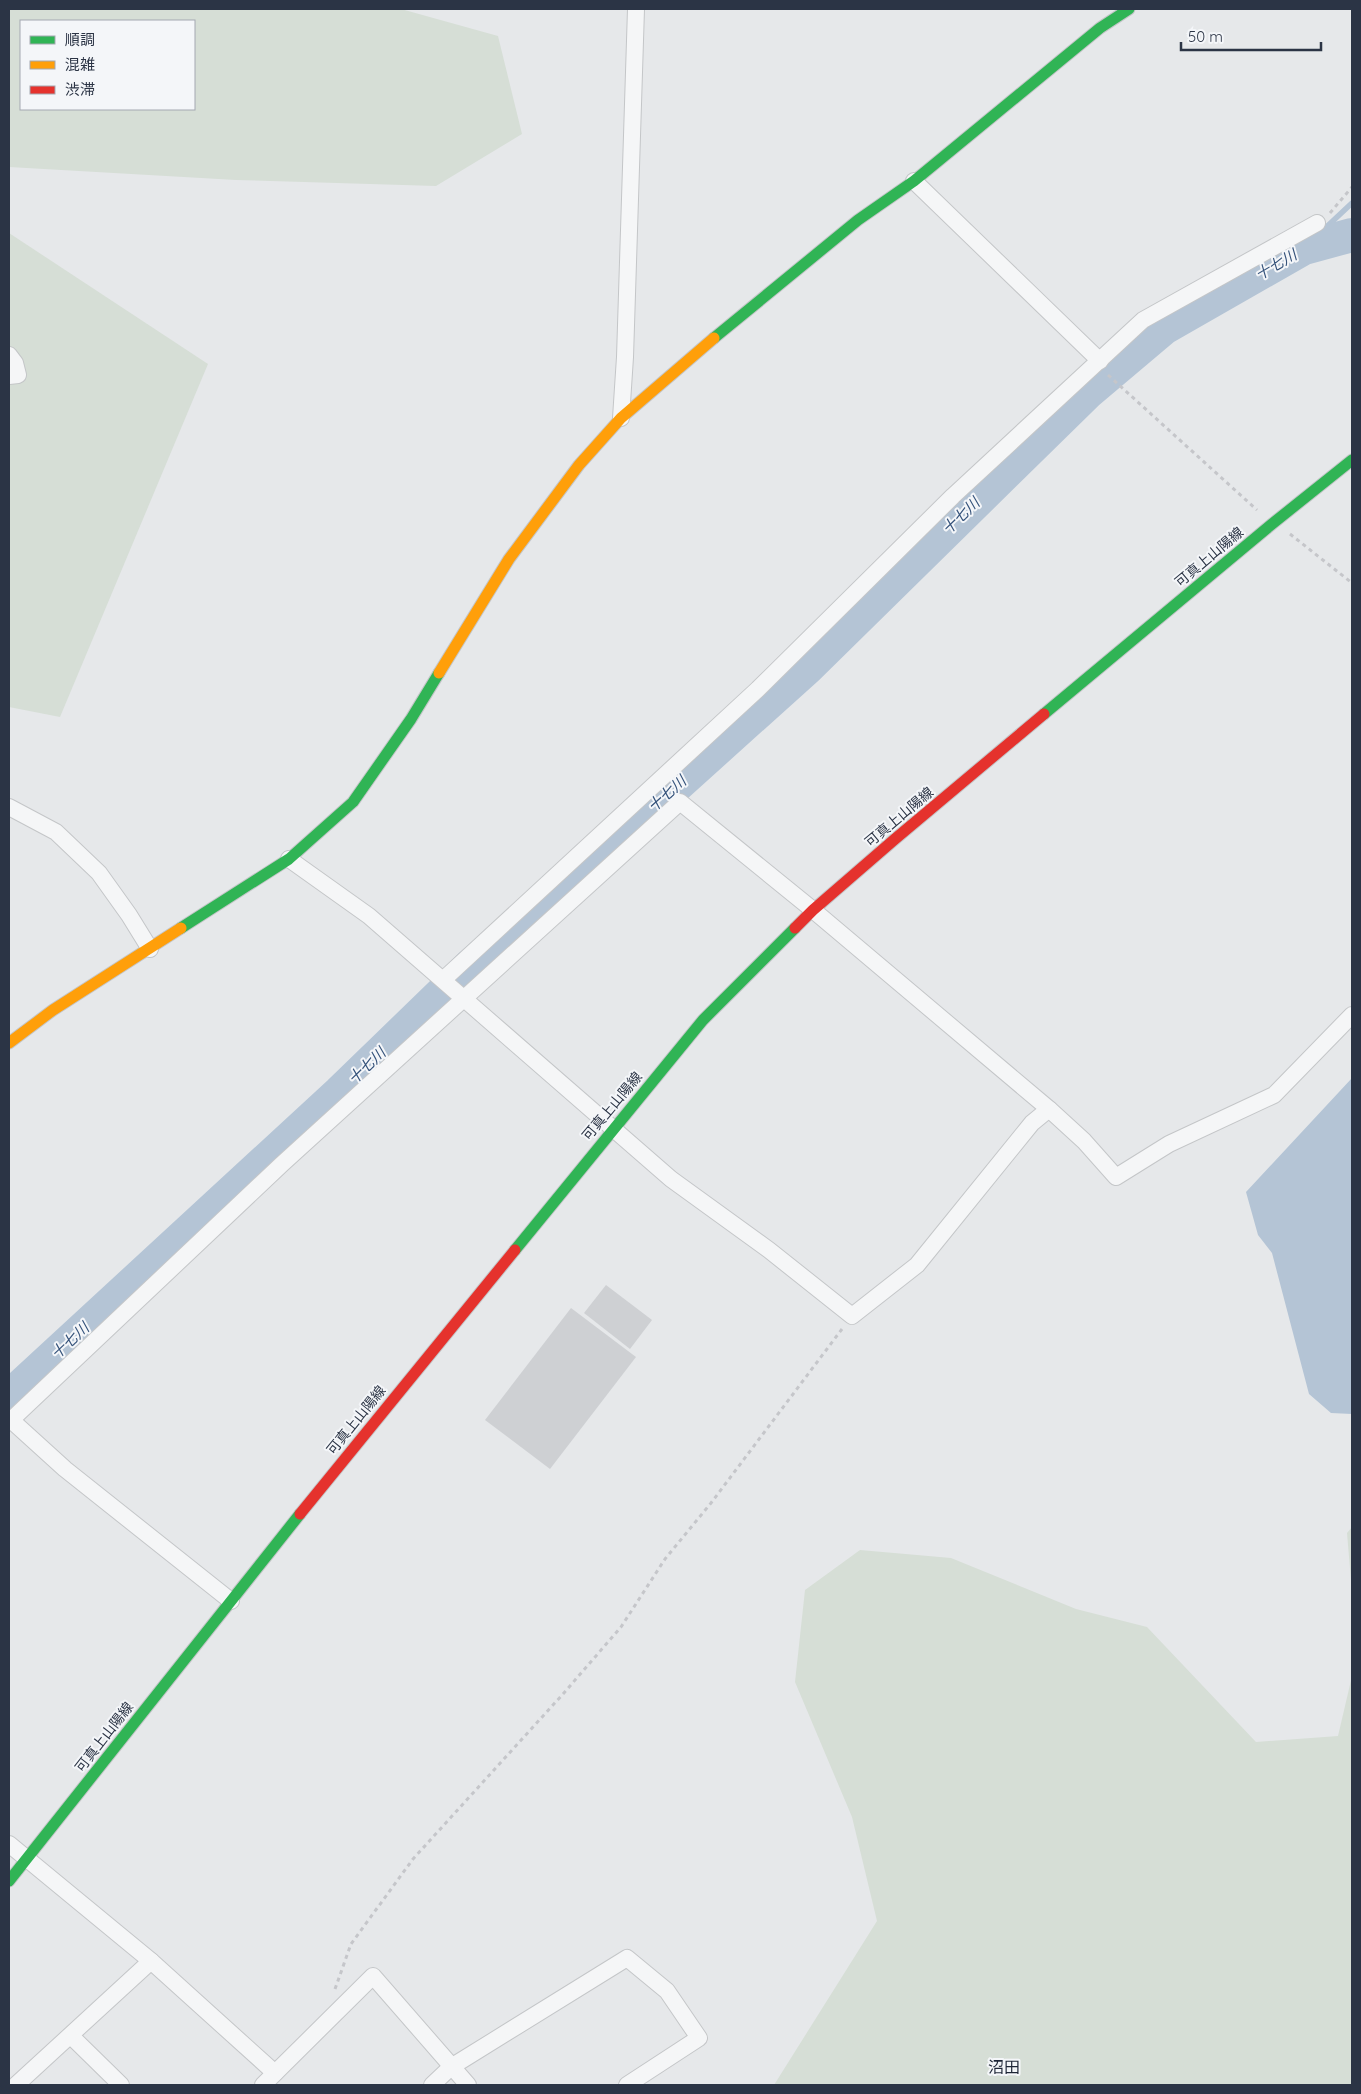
<svg xmlns="http://www.w3.org/2000/svg" width="1361" height="2094" viewBox="0 0 1361 2094" font-family="Quicksand,'Noto Sans JP',sans-serif">
  <style>
    .green { fill: #d6ded6; fill-rule: evenodd }
    .water { fill: #b4c4d5 }
    .lines { fill: none; stroke-linecap: round; stroke-linejoin: round }
    .stream { stroke: #b4c4d5; stroke-width: 5.5 }
    .river { stroke: #b4c4d5; stroke-width: 34 }
    .building { fill: #ced0d3 }
    .street-casing { stroke: #c4c6c8; stroke-width: 18 }
    .fast-casing { stroke: #c4c6c8; stroke-width: 13 }
    .slow-casing { stroke: #c4c6c8; stroke-width: 13 }
    .jam-casing { stroke: #c4c6c8; stroke-width: 13 }
    .path { stroke: #c5c6ca; stroke-width: 3; stroke-dasharray: 4 4; stroke-linecap: butt }
    .street { stroke: #f5f6f7; stroke-width: 16 }
    .fast { stroke: #30b455; stroke-width: 11 }
    .slow { stroke: #ff9f0a; stroke-width: 11 }
    .jam { stroke: #e5322d; stroke-width: 11 }
    .labels { text-anchor: middle; stroke-width: 4; stroke-linejoin: round; paint-order: stroke }
    .street-label { font-size: 14px; fill: #2b3445; stroke: #f4f6f9 }
    .water-label { font-size: 15px; font-style: italic; fill: #34527a; stroke: #f4f6f9 }
    .quarter-label { font-size: 16px; fill: #1d2536; stroke: #f4f6f9 }
  </style>
  <rect width="100%" height="100%" fill="#e6e8ea"/>
  <g class="green">
    <path d="M9,9H401L498,36L522,134L436,186L236,180L9,167ZM21,21H194V109H21Z"/>
    <polygon points="9,233 208,364 60,717 9,707"/>
    <polygon points="1352,1527 1352,1592 1347,1533"/>
    <polygon points="860,1550 951,1558 1076,1609 1147,1627 1256,1742 1338,1736 1352,1676 1352,2085 774,2085 877,1921 852,1817 795,1682 805,1590"/>
  </g>
  <polygon class="water" points="1352,1078 1352,1414 1331,1413 1309,1394 1272,1253 1258,1235 1246,1192"/>
  <g class="lines">
    <polyline class="stream" points="1304,248 1352,203"/>
    <polyline class="river" points="9,1397 339,1093 470,966 606,849 807,668 1087,393 1164,328 1304,248 1352,235"/>
  </g>
  <g class="building">
    <polygon points="606,1285 652,1320 630,1349 584,1313"/>
    <polygon points="571,1308 636,1357 550,1469 485,1420"/>
  </g>
  <g class="lines">
    <defs>
      <g id="street">
        <polyline points="914,181 1100,361"/>
        <polyline points="9,355 15,363 18,375 9,376"/>
        <polyline points="621,418 625,357 636,9"/>
        <polyline points="9,807 56,832 99,873 129,915 150,949"/>
        <polyline points="289,859 369,916 671,1179 769,1250 852,1316 917,1265 1032,1123 1049,1109"/>
        <polyline points="444,979 758,689 953,496 1143,320 1317,223"/>
        <polyline points="11,1420 65,1469 231,1601"/>
        <polyline points="9,1422 282,1164 680,802 813,910 1049,1109 1084,1141 1116,1177 1169,1144 1274,1095 1352,1015"/>
        <polyline points="9,1844 151,1961 275,2073"/>
        <polyline points="71,2036 121,2085"/>
        <polyline points="16,2085 151,1961"/>
        <polyline points="263,2085 373,1976 468,2085"/>
        <polyline points="432,2085 451,2067 627,1958 667,1991 699,2038 627,2085"/>
      </g>
      <g id="fast">
        <polyline points="714,338 858,220 914,181 1100,28 1129,9"/>
        <polyline points="1044,714 1272,524 1352,460"/>
        <polyline points="181,928 289,859 353,802 411,719 439,673"/>
        <polyline points="515,1250 703,1020 795,928"/>
        <polyline points="9,1881 300,1514"/>
      </g>
      <g id="slow">
        <polyline points="439,673 509,559 579,465 621,418 714,338"/>
        <polyline points="9,1043 53,1010 181,928"/>
      </g>
      <g id="jam">
        <polyline points="795,928 813,910 895,839 1044,714"/>
        <polyline points="300,1514 515,1250"/>
      </g>
    </defs>
    <use href="#street" class="street-casing"/>
    <use href="#fast" class="fast-casing"/>
    <use href="#slow" class="slow-casing"/>
    <use href="#jam" class="jam-casing"/>
    <g class="path">
      <polyline points="1330,213 1352,187"/>
      <polyline points="1108,375 1257,510"/>
      <polyline points="1290,534 1352,583"/>
      <polyline points="335,1989 351,1944 413,1859 563,1694 621,1627 665,1559 711,1503 842,1329"/>
    </g>
    <use href="#street" class="street"/>
    <use href="#fast" class="fast"/>
    <use href="#slow" class="slow"/>
    <use href="#jam" class="jam"/>
  </g>
  <g class="labels">
    <g class="street-label">
      <text transform="translate(1209 557) rotate(-40)" y="5">可真上山陽線</text>
      <text transform="translate(899 817) rotate(-40)" y="5">可真上山陽線</text>
      <text transform="translate(612 1106) rotate(-50)" y="5">可真上山陽線</text>
      <text transform="translate(356 1420) rotate(-51)" y="5">可真上山陽線</text>
      <text transform="translate(104 1737) rotate(-52)" y="5">可真上山陽線</text>
    </g>
    <g class="water-label">
      <text transform="translate(1276 265) rotate(-30)" y="5">十七川</text>
      <text transform="translate(961 516) rotate(-44)" y="5">十七川</text>
      <text transform="translate(667 794) rotate(-42)" y="5">十七川</text>
      <text transform="translate(367 1066) rotate(-44)" y="5">十七川</text>
      <text transform="translate(70 1341) rotate(-43)" y="5">十七川</text>
    </g>
    <g class="quarter-label">
      <text x="1004" y="2073">沼田</text>
    </g>
  </g>
  <rect width="1361" height="2094" fill="none" stroke="#2b3445" stroke-width="20"/>
  <rect x="20" y="20" width="175" height="90" fill="#f4f6f9" stroke="#a4a8b1"/>
  <rect x="30" y="36" width="25" height="8" fill="#30b455" stroke="#a4a8b1"/>
  <text x="65" y="45" font-size="15" fill="#2b3445">順調</text>
  <rect x="30" y="61" width="25" height="8" fill="#ff9f0a" stroke="#a4a8b1"/>
  <text x="65" y="70" font-size="15" fill="#2b3445">混雑</text>
  <rect x="30" y="86" width="25" height="8" fill="#e5322d" stroke="#a4a8b1"/>
  <text x="65" y="95" font-size="15" fill="#2b3445">渋滞</text>
  <path d="M1181 42v8h140v-8" fill="none" stroke="#2b3445" stroke-width="2.5"/>
  <text x="1188" y="42" font-size="15" fill="#2b3445" stroke="#f4f6f9" stroke-width="4" paint-order="stroke">50 m</text>
</svg>
